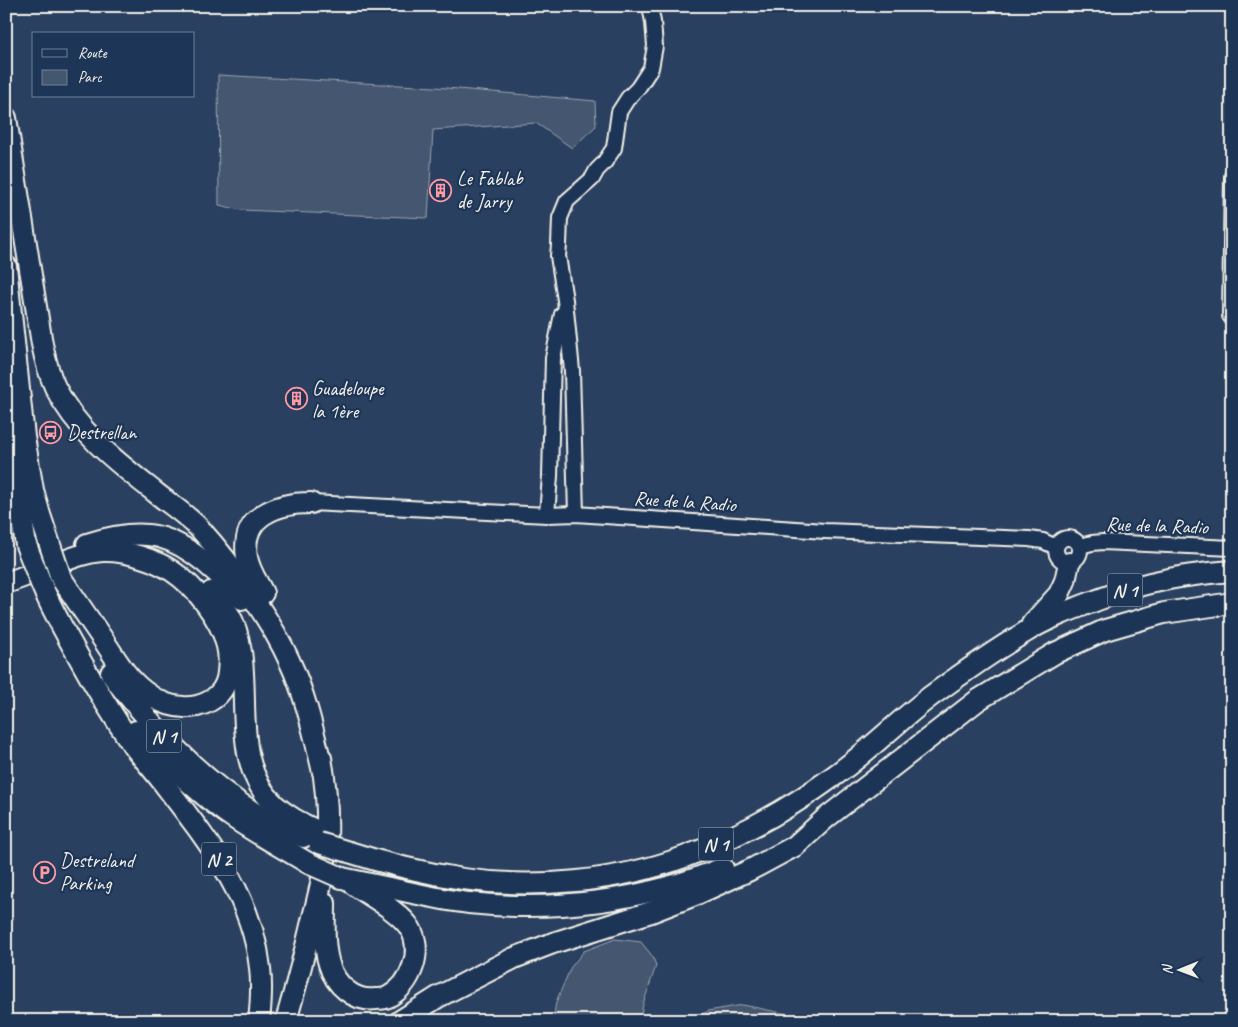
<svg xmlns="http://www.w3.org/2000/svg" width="1238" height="1027" viewBox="0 0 1238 1027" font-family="Caveat,sans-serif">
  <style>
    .green { fill: #445771; stroke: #9ca4ac }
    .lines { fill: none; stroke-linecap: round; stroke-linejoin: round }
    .minor-casing { stroke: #f4f1e8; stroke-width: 18 }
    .highway-casing { stroke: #f4f1e8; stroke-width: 24 }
    .minor { stroke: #1d3557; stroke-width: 14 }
    .highway { stroke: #1d3557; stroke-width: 20 }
    .highway-bridge-casing { stroke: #f4f1e8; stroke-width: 24; stroke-linecap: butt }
    .highway-bridge { stroke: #1d3557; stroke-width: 20 }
    .labels { text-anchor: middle; stroke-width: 4.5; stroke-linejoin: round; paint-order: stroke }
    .shield { fill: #1d3557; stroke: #b4b9bc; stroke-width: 1 }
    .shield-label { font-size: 19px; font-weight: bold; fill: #f4f1e8 }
    .poi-label { font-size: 20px; fill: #f4f1e8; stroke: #1d3557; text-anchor: start }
    .street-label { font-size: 20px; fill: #f4f1e8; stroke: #1d3557 }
  </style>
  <rect width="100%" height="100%" fill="#2a4060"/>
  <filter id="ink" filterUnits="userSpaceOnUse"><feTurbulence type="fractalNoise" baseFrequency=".02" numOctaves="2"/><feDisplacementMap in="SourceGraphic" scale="10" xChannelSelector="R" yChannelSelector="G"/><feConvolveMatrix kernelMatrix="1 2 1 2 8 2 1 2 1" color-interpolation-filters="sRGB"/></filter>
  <g filter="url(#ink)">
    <g class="green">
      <polygon points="218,75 435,87 595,101 596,126 572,148 536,123 433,130 428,218 241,210 219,205"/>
      <polygon points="615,939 641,942 653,957 656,966 643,1004 640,1021 553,1021 556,1002 571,967 584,951"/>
      <polygon points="743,1005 792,1015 799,1021 691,1021 708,1011"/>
    </g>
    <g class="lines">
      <defs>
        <g id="minor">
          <polyline points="1230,316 1232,176"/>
          <polyline points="311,503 547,515 576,514 825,531 1029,539 1043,541 1056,547"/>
          <polyline points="576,514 572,371 565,300 558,256 559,245 560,218 567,201 592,179 597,170 604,163 614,148 619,112 628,98 638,88 651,68 655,46 653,22 650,6"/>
          <polyline points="547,515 550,476 553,358 562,314"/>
          <circle cx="1068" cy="550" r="12"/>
          <polyline points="1080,546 1092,543 1103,542 1232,548"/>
        </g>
        <g id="highway">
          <path d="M6,118L42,344C45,359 49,374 55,387C77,432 118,463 156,493C171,505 187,515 200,529C221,552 240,578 257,604C269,622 280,640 289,660C306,696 314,734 323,772"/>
          <polyline points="6,266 24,437 33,490 40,515 49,542"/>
          <polyline points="6,421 26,545"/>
          <path d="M87,544C106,538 128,533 148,535C184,538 220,574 242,599"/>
          <path d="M6,583C21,578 35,572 49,567C67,560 84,552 103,551C124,550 154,559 172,571C195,586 221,619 227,646C229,654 229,664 228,672C227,690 214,702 197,706C178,710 159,703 144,691C128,679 117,661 106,644C91,622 76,600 61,578"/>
          <path d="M42,586C52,610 65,632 77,654C94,685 112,715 132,744C141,756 151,767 161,780C205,838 252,893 260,968C262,985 261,1003 259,1021"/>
          <path d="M211,592C217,599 225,607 230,616C236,626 239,640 241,652C249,702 233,766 275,805C288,817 304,825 320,832"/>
          <path d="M263,593C257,581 249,570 247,557C240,515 278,503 311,503"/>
          <polyline points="1032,624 1059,594 1065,581 1069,563"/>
          <path d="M111,673C122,690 136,705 149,720C192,768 242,814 303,837"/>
          <path d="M136,731C164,760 193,788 225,812C251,831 280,846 308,863"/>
          <path d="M349,852C386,864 425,873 463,879C535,889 616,882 684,857C736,838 789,809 834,776C868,752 898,721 931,696C961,674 992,652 1024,633C1046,619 1070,610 1095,601C1114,594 1134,586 1155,582C1180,576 1206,573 1232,571"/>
          <path d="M342,878C366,883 390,888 413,893C432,897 450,901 469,903C554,912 644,901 723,868"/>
          <path d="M325,903C325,923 323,944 329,964C335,985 354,1002 376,999C380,999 384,999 388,997C411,985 424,951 410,928C399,911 370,896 353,884"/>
          <path d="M286,1021C296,986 305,952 313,917C320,891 326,865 327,838C328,811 326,785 321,758"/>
          <polyline points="400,1021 438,997 514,958 553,943 651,912 695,895 750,870 795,846 826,818 978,700 1055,653 1105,630 1164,613 1232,603"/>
        </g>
      </defs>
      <use href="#minor" class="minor-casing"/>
      <use href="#highway" class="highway-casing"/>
      <use href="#minor" class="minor"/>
      <use href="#highway" class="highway"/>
      <defs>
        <g id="highway-bridge">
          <polyline points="49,542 61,578"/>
          <polyline points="26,545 42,586"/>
          <polyline points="319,843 349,852"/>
          <polyline points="308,863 342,878"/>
        </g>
      </defs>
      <use href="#highway-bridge" class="highway-bridge-casing"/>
      <use href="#highway-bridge" class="highway-bridge"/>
    </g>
  </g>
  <defs>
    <symbol id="building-ring" viewBox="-11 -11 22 22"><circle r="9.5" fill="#1d3557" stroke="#ff9aa2" stroke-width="1.5"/><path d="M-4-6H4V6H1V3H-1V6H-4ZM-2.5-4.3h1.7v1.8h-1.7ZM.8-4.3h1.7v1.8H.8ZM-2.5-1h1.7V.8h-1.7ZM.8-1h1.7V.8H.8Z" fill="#ff9aa2"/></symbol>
    <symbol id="bus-ring" viewBox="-11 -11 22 22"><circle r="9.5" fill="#1d3557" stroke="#ff9aa2" stroke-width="1.5"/><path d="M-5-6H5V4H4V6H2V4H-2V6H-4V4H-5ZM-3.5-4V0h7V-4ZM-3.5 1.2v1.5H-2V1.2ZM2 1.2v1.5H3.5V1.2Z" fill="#ff9aa2"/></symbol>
    <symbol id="parking-ring" viewBox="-11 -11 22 22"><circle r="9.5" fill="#1d3557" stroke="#ff9aa2" stroke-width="1.5"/><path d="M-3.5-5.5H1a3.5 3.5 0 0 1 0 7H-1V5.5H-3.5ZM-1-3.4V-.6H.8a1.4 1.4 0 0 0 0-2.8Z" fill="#ff9aa2"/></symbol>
  </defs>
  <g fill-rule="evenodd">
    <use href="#building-ring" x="428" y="178" width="25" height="25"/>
    <use href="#building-ring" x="284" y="386" width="25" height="25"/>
    <use href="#bus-ring" x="38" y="420" width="25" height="25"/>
    <use href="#parking-ring" x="32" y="860" width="25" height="25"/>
  </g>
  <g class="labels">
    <g class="shield">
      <rect x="1107.5" y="573.5" width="35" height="33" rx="4"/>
      <rect x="146.5" y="719.5" width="35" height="33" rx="4"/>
      <rect x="698.5" y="827.5" width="35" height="33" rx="4"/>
      <rect x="201.5" y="842.5" width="35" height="33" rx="4"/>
    </g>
    <g class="shield-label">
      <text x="1125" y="597">N 1</text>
      <text x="164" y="743">N 1</text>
      <text x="716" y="851">N 1</text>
      <text x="219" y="866">N 2</text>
    </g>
    <g class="poi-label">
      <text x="457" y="185">Le Fablab<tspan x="457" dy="23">de Jarry</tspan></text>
      <text x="312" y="395">Guadeloupe<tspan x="312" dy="23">la 1ère</tspan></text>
      <text x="67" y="439">Destrellan</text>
      <text x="60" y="867">Destreland<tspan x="60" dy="23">Parking</tspan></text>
    </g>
    <g class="street-label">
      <text transform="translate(685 501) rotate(4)" y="7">Rue de la Radio</text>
      <text transform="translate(1157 525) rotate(2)" y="7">Rue de la Radio</text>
    </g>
  </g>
  <rect width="1238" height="1027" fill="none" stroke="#1d3557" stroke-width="25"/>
  <rect x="12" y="12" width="1213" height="1002" fill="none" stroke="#f4f1e8" stroke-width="2" filter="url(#ink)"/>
  <rect x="32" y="32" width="162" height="65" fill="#1d3557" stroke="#738091"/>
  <rect x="42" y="49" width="25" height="8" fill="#1d3557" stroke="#738091"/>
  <text x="78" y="58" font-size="15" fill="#f4f1e8">Route</text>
  <rect x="42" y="70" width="25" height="15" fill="#445771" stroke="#738091"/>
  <text x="78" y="82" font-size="15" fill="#f4f1e8">Parc</text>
  <g transform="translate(1180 970) rotate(269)" stroke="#1d3557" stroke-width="4" paint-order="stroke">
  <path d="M0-4L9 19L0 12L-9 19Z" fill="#f4f1e8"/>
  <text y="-8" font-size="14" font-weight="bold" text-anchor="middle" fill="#f4f1e8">N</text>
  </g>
</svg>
